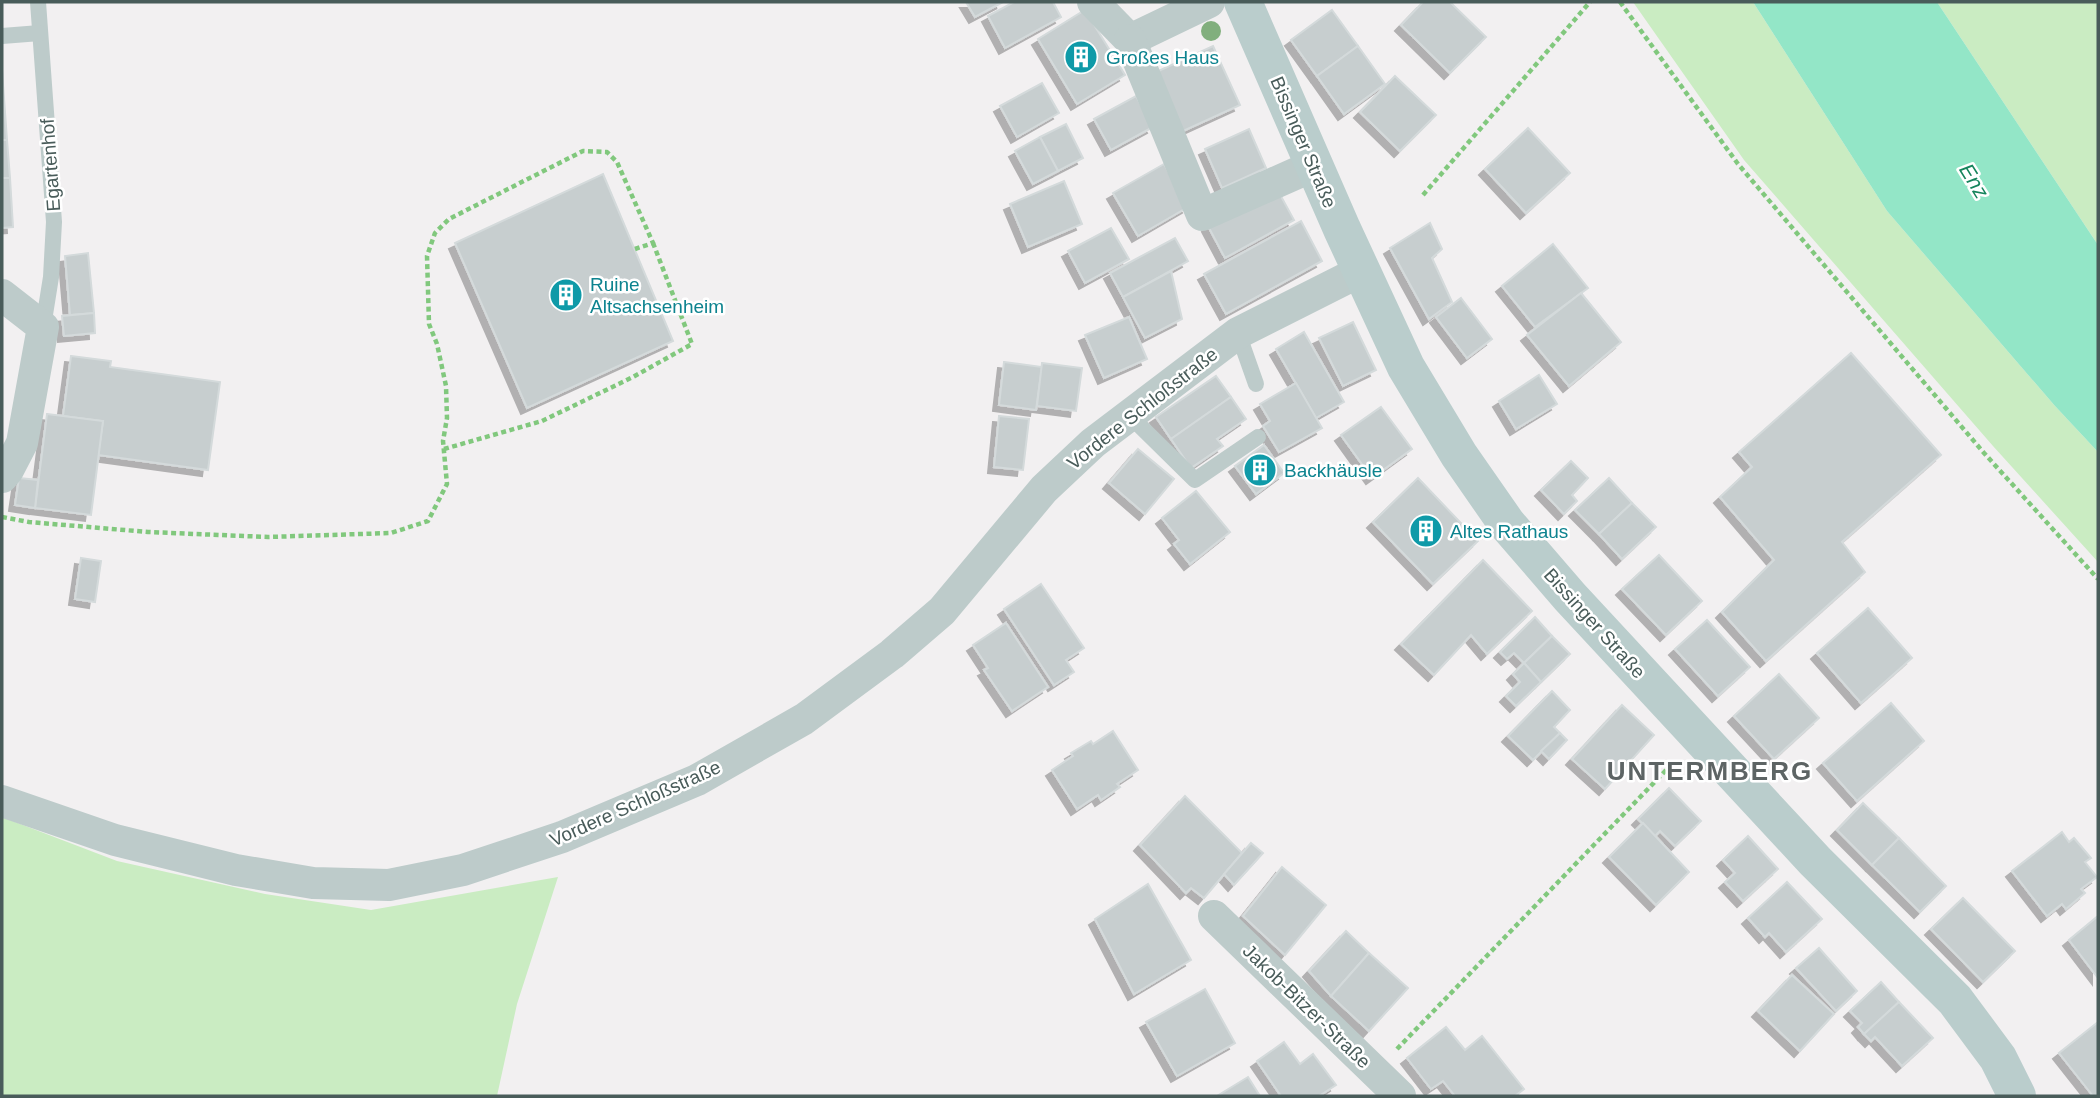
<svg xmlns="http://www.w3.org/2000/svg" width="2100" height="1098" viewBox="0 0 2100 1098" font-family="Arial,sans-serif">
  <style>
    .green { fill: #caecc2 }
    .water { fill: #93e6c7 }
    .building { fill: #c7cecf; stroke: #d4dadb; stroke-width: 2; filter: url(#shadow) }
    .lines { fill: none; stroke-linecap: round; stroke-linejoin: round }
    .path { stroke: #81c87d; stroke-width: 4.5; stroke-dasharray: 5 3.5; stroke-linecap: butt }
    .lane { stroke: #bdcbca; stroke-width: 16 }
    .street { stroke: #bdcbca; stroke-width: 32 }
    .secondary { stroke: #bacdcc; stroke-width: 38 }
    .tree { fill: #81af7d }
    .labels { text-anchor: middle; stroke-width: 5; stroke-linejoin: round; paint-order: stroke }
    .culture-label { font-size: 19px; fill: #0d838f; stroke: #fff; text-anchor: start }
    .street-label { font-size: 19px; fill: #495c5a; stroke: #fff }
    .water-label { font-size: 21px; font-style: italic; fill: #16845c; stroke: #fff }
    .district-label { font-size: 26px; font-weight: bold; letter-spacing: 2px; fill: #5d6464; stroke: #fff }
  </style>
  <defs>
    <filter id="shadow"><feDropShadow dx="-6" dy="6" stdDeviation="0" flood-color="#0004"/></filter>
  </defs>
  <rect width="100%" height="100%" fill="#f2f0f1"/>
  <g class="green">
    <polygon points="1633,2 1753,2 1887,211 2055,406 2098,452 2098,562 1993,446 1744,160"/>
    <polygon points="1937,2 2098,2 2098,245"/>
    <polygon points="2,817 117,861 265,894 371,910 558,877 517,1004 497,1096 2,1096"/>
  </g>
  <polygon class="water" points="1753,2 1937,2 2098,245 2098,452 2055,406 1887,211"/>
  <g class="building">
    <polygon points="966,2 1003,2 975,17"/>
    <polygon points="1014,2 1053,2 1061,17 1005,48 988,16"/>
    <polygon points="1423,2 1450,2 1486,37 1450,73 1401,25"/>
    <polygon points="1085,10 1125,75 1077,104 1038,39"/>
    <polygon points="1332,10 1358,46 1317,76 1291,40"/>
    <polygon points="1213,46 1240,105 1181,132 1154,73"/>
    <polygon points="1358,46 1385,84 1344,114 1317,76"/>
    <polygon points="2,70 7,140 2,140"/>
    <polygon points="1395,76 1436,115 1400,151 1360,112"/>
    <polygon points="1042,83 1059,113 1017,137 1000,106"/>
    <polygon points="1136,96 1153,127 1111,150 1094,119"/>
    <polygon points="1066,124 1083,158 1058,171 1040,137"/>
    <polygon points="1528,128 1570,173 1526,213 1485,169"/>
    <polygon points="1249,129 1266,168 1222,188 1205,149"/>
    <polygon points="1040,137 1058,171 1033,184 1015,151"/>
    <polygon points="2,140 7,140 10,178 2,178"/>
    <polygon points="1164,164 1188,207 1138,236 1113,193"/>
    <polygon points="603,174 673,341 527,408 455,243"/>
    <polygon points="2,178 10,178 13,227 2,228"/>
    <polygon points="1064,181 1082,224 1028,247 1010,204"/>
    <polygon points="1277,189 1294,220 1225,258 1208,226"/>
    <polygon points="1301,221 1322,261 1226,314 1204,274"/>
    <polygon points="1430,223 1442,249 1432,258 1452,302 1429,319 1390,248"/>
    <polygon points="1111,228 1129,259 1085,283 1068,251"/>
    <polygon points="1175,238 1188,261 1123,297 1110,273"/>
    <polygon points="1553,244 1588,288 1535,327 1502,286"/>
    <polygon points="88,253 94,313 70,315 65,256"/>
    <polygon points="1171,271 1182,319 1145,338 1123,297"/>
    <polygon points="1581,293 1621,342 1569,386 1527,335"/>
    <polygon points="1461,298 1492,339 1467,358 1436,317"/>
    <polygon points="94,313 95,333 64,336 62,316"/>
    <polygon points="1129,317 1147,359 1104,378 1085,335"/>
    <polygon points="1353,322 1376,370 1343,386 1319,338"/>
    <polygon points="1304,332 1344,402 1316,418 1276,349"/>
    <polygon points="1851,353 1941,455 1842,542 1865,572 1766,661 1722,612 1774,560 1720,497 1752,467 1739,452"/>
    <polygon points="71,356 111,361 110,367 220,382 208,470 98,455 103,421 63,416"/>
    <polygon points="1004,362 1042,367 1036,410 999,405"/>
    <polygon points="1042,363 1082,368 1076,411 1037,406"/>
    <polygon points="1539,375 1557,404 1516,429 1499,401"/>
    <polygon points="1216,376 1231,397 1171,439 1156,417"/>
    <polygon points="1296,383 1322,428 1279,452 1263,426 1270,421 1260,404"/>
    <polygon points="1231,397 1246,419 1217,439 1223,446 1191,468 1171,439"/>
    <polygon points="1381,407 1412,449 1372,478 1341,435"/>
    <polygon points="47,414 103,421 91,515 35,508"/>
    <polygon points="999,416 1029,419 1023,470 994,467"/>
    <polygon points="1264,445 1284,473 1256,494 1235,466"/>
    <polygon points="1138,449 1174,479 1145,514 1109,483"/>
    <polygon points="1571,461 1588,478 1572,495 1577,501 1564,514 1541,490"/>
    <polygon points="19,478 38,480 35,508 15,505"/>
    <polygon points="1418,478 1478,541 1433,584 1373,522"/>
    <polygon points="1609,478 1632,503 1599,534 1575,510"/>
    <polygon points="1196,491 1230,532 1190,564 1174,544 1179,540 1162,518"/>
    <polygon points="1632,503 1656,527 1622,559 1599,534"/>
    <polygon points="1659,555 1702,601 1666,635 1622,589"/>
    <polygon points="81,558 101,561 95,602 75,599"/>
    <polygon points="1483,560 1532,611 1487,654 1471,635 1434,675 1401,644"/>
    <polygon points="1041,584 1084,648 1066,660 1074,672 1054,685 1004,609"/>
    <polygon points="1868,608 1912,658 1861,703 1817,653"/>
    <polygon points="1535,617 1552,636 1524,663 1514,653 1507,659 1500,652"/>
    <polygon points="1707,620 1750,667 1718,696 1675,649"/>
    <polygon points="1006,623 1048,687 1012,711 984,670 988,668 973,645"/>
    <polygon points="1552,636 1570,654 1541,682 1524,663"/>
    <polygon points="1524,663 1541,682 1516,706 1506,696 1520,682 1513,674"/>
    <polygon points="1779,674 1819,718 1774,759 1734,716"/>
    <polygon points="1552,691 1570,710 1554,727 1560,733 1533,760 1508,736"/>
    <polygon points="1891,703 1924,741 1857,801 1823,763"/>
    <polygon points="1622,705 1654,735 1605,789 1572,759"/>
    <polygon points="1113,731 1138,770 1117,784 1120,787 1101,800 1098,795 1077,809 1052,770 1073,756 1071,753 1091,741 1093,744"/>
    <polygon points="1560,733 1567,740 1549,759 1541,751"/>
    <polygon points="1669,788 1701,821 1675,846 1660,831 1655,836 1638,819"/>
    <polygon points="1185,796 1242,853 1204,898 1191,888 1186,893 1140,845"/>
    <polygon points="1863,803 1899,838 1872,865 1837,830"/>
    <polygon points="1643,823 1689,872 1656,905 1609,857"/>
    <polygon points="2062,832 2069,842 2074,838 2091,858 2085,862 2097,877 2081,889 2085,893 2066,909 2062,904 2047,916 2012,871"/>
    <polygon points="1748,836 1778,869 1743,901 1725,882 1735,873 1723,860"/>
    <polygon points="1899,838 1946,886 1920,912 1872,865"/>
    <polygon points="1251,843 1263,853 1234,885 1224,874"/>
    <polygon points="1282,867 1326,905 1285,955 1243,916"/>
    <polygon points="1787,882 1822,919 1786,952 1769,933 1765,937 1748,918"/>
    <polygon points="1148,884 1191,960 1134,994 1095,919"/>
    <polygon points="1963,898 2015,951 1983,982 1931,929"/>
    <polygon points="2098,916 2098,978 2069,940"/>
    <polygon points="1346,931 1369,953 1331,996 1309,971"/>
    <polygon points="1819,948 1857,991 1836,1011 1796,968"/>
    <polygon points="1369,953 1408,988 1369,1031 1331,996"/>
    <polygon points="1792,975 1834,1014 1800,1051 1758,1011"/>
    <polygon points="1881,982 1899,1002 1864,1034 1858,1027 1862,1023 1850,1011"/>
    <polygon points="1205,989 1235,1043 1177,1076 1146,1022"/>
    <polygon points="1899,1002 1933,1038 1902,1066 1875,1037 1871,1041 1864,1034"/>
    <polygon points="2098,1022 2098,1095 2093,1096 2059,1053"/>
    <polygon points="1446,1027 1465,1050 1482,1036 1524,1089 1515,1096 1455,1096 1443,1081 1431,1089 1407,1058"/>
    <polygon points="1284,1042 1300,1064 1313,1054 1336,1085 1319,1096 1281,1096 1257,1061"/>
    <polygon points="1248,1077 1260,1096 1217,1096"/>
  </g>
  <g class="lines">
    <g class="path">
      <polyline points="1620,2 1738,164 1984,453 2098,579"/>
      <polyline points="1423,195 1590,2"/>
      <polyline points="444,449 542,421 633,377 692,344 653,243"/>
      <polyline points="2,517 29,522 148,532 268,537 391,533 428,521 447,484 443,441 447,418 446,386 437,344 429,324 427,256 435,233 449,219 583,151 607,152 617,162 653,243 635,249"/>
      <polyline points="1397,1049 1673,763"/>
    </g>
    <g class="lane">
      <polyline points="38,2 54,222 51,277 43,327"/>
      <polyline points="2,36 40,33"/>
      <polyline points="1238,333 1256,384"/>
      <polyline points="1129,415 1195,480 1258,437"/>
    </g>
    <g class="street">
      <polyline points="1093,2 1130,40 1209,2"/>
      <polyline points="1130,40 1202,215 1315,165"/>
      <polyline points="2,295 43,327 22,443 8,470 2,477"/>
      <polyline points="2,801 115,840 236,870 313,883 389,885 463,870 562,837 697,780 804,719 892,654 942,611 1044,489 1093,443 1238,333 1361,271"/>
      <polyline points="1214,916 1400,1096"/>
    </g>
    <polyline class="secondary" points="1243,2 1342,229 1406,367 1459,455 1507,524 1570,597 1815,861 1955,1000 1998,1058 2017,1096"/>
  </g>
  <circle class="tree" cx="1211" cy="31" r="10"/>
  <defs>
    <symbol id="building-disc" viewBox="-11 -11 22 22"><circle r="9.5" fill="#0f9aa8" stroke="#fff"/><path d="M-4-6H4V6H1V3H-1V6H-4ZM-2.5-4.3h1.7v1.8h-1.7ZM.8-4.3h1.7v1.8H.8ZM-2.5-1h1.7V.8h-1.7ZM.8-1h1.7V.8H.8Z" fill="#fff"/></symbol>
  </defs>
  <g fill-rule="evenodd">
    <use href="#building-disc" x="1062" y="38" width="38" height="38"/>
    <use href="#building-disc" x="547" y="276" width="38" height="38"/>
    <use href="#building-disc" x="1241" y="451" width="38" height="38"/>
    <use href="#building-disc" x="1407" y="512" width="38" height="38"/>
  </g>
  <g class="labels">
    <g class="culture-label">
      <text x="1106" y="64">Großes Haus</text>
      <text x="590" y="291">Ruine<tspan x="590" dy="22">Altsachsenheim</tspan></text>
      <text x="1284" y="477">Backhäusle</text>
      <text x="1450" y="538">Altes Rathaus</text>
    </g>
    <g class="street-label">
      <text transform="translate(1304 142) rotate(67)" y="7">Bissinger Straße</text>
      <text transform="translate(50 165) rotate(-94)" y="7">Egartenhof</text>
      <text transform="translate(1142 408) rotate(-38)" y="7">Vordere Schloßstraße</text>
      <text transform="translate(1595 623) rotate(48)" y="7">Bissinger Straße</text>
      <text transform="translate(635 803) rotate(-24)" y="7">Vordere Schloßstraße</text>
      <text transform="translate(1307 1006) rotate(44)" y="7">Jakob-Bitzer-Straße</text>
    </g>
    <g class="water-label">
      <text transform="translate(1974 181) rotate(58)" y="7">Enz</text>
    </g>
    <g class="district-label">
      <text x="1710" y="780">UNTERMBERG</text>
    </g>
  </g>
  <rect width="2100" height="1098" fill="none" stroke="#495c5a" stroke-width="7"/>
</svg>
